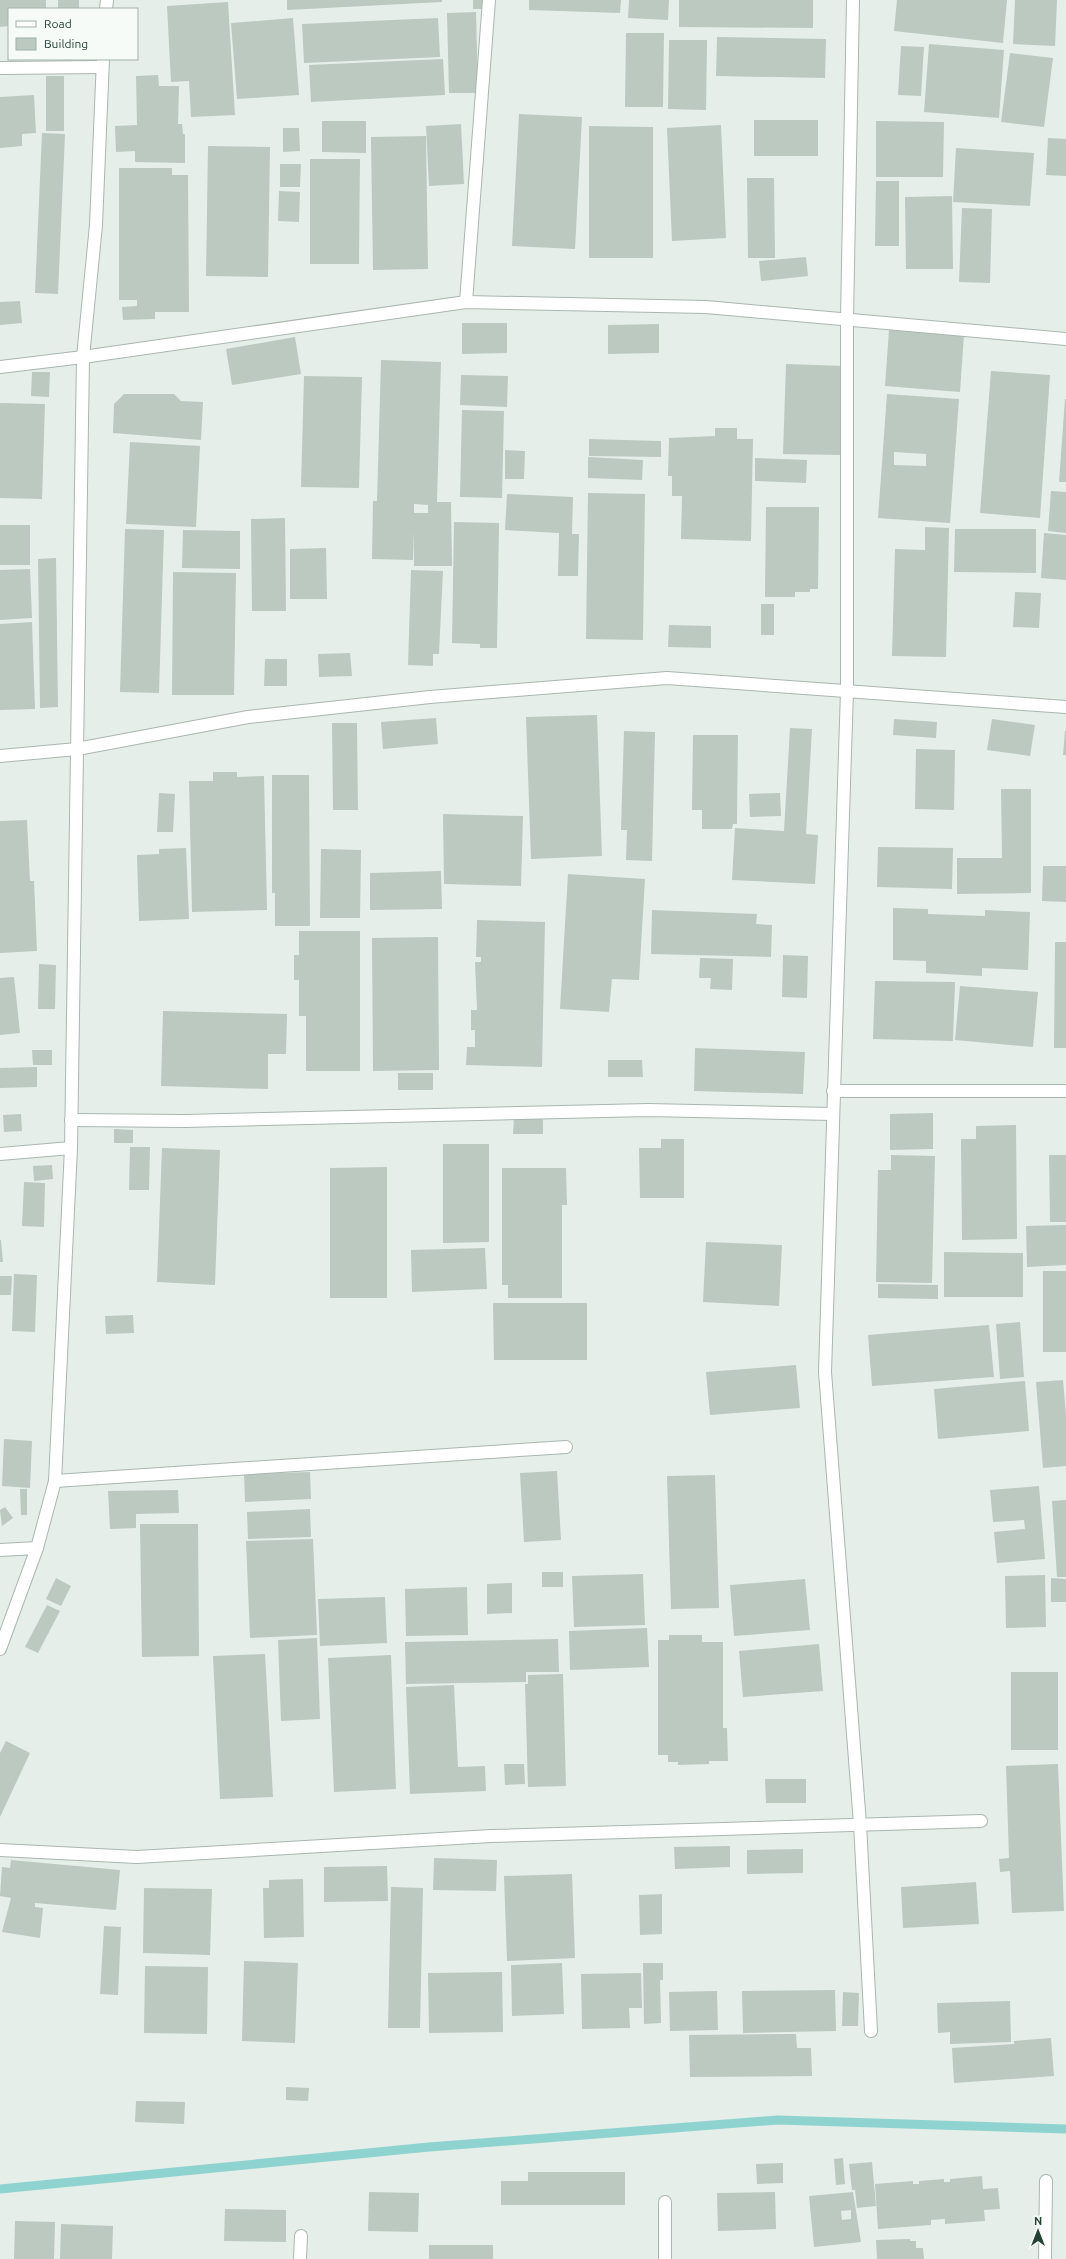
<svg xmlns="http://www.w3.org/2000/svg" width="1066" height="2259" viewBox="0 0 1066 2259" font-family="Ubuntu,sans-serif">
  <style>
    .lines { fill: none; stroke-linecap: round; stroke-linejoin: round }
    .stream { stroke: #8ed3cf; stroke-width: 9 }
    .building { fill: #bbc9c1; fill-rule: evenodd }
    .minor-casing { stroke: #a8b7af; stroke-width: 14 }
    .tertiary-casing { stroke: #a8b7af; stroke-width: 14 }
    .minor { stroke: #fff; stroke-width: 12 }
    .tertiary { stroke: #fff; stroke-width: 12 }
  </style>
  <rect width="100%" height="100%" fill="#e6eee9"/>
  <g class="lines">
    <polyline class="stream" points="0,2189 429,2147 778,2120 1066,2129"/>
  </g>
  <g class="building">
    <polygon points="0,0 46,0 46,9 9,9 9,26 0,27"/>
    <rect x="58" y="0" width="21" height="9"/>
    <polygon points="287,0 442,0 442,2 287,10"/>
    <rect x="473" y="0" width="14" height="9"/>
    <polygon points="529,0 621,0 620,13 529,10"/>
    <polygon points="629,0 669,0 668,20 628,18"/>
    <polygon points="679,0 813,0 813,28 679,27"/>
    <polygon points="897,0 1007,0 1003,43 894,31"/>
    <polygon points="1015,0 1057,0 1055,46 1013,44"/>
    <polygon points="228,2 235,115 191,117 189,81 171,82 167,6"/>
    <polygon points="476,12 478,93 449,93 447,13"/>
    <polygon points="293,18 299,95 237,99 231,23"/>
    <polygon points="438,18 440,57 304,63 302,24"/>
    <polygon points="626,33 664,33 663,107 625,107"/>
    <polygon points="717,37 826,39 825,78 716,76"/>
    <polygon points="669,40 707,40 706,110 668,109"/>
    <polygon points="929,44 1004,50 999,118 924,112"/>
    <polygon points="901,46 924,47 921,96 898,95"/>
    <polygon points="1010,53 1053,58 1044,127 1001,122"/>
    <polygon points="443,59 445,95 311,102 309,65"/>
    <polygon points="158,75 159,86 179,86 178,124 182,124 183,134 185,134 185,163 135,162 135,151 116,152 115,126 137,125 136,76"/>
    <rect x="46" y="76" width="18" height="55"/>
    <polygon points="34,95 36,133 22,134 22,146 0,148 0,97"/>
    <polygon points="519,114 582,117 575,249 512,246"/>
    <rect x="754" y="120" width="64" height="36"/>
    <polygon points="322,121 366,121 366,153 322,152"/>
    <polygon points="876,121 944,122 943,177 876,177"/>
    <polygon points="461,124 464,184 429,186 426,126"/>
    <polygon points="721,125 726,238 672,241 667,128"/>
    <polygon points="589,126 653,127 653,258 589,258"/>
    <polygon points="283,128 299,128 300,151 283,152"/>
    <polygon points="42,133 65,134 58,294 35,293"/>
    <polygon points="426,136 428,269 373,270 371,137"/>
    <polygon points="1048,138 1066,139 1066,176 1046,175"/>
    <polygon points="208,146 270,147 268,277 206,276"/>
    <polygon points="956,148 1034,153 1030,206 953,202"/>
    <polygon points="310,159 360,159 359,264 310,264"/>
    <polygon points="280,164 301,164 300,187 280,187"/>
    <polygon points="119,168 172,168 172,175 188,175 189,312 155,312 155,319 123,320 122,307 137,306 137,300 119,300"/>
    <polygon points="747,178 774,178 775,258 748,258"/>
    <polygon points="876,181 899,181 899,246 875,246"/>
    <polygon points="279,191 300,192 299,222 278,221"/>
    <polygon points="952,196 953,269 906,269 905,197"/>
    <polygon points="962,208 992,209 990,283 959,282"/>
    <polygon points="806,257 808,276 761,281 759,261"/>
    <polygon points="20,301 22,323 0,325 0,302"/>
    <polygon points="462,323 507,323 507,353 462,354"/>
    <polygon points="659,324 659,353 608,354 608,325"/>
    <polygon points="889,330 964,335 960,392 885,386"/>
    <polygon points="295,337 301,374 232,385 226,349"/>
    <path d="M381,360L441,362L437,502H451L452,566H414V531L413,560L372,559L373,501H377ZM414,504L428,505V513H414Z"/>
    <polygon points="786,364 844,366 841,455 783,454"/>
    <polygon points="991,371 1050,375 1040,518 980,513"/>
    <polygon points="32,372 50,372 49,397 31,396"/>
    <polygon points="461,375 508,376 507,407 460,405"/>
    <polygon points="304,376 362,377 359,488 301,487"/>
    <polygon points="124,394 174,394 181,401 203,402 201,440 113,433 114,404"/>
    <path d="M887,394L959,399L950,523L878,518ZM894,452L926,454V466L894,465Z"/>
    <polygon points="1065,399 1066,399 1066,482 1059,482"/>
    <polygon points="0,403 45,404 42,499 0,498"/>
    <polygon points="462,410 504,411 502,498 460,497"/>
    <polygon points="715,428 737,428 737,439 753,439 751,541 681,539 682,496 672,496 672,476 668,476 669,438 715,436"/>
    <polygon points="589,439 661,441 661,457 589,456"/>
    <polygon points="130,442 200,446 196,527 126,524"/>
    <polygon points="505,450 525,451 524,479 505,479"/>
    <polygon points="588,457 643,460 642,480 588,478"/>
    <polygon points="755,458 807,460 806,483 755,481"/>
    <polygon points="1051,491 1066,492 1066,533 1048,531"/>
    <polygon points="588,493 645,494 643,640 586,639"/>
    <polygon points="507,494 573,497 572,534 579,534 578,576 558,576 559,533 505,530"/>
    <polygon points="766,507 819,507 818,589 810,589 810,592 795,592 795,597 765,597"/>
    <polygon points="285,518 286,611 252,611 251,519"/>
    <polygon points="454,522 499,523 497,648 480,648 480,644 452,643"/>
    <rect x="0" y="525" width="30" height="40"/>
    <polygon points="925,527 949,528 946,657 892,656 895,549 925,550"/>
    <polygon points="125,529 164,530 159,693 120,692"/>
    <polygon points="955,529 1036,529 1036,573 954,572"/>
    <polygon points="183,530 240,531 240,569 182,568"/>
    <polygon points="1044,533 1066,535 1066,580 1041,578"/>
    <polygon points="326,548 327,599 290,599 290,549"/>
    <polygon points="56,558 58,707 40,708 38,559"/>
    <polygon points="30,569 32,618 0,620 0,570"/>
    <polygon points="411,570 443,571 439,654 433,654 433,666 408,665"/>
    <polygon points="173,572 236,573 234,695 172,695"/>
    <polygon points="1015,592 1041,593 1039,628 1013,627"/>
    <rect x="761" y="604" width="13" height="31"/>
    <polygon points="32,622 35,709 0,710 0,624"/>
    <polygon points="669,625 711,626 711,648 668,647"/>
    <polygon points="350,653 352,676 319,677 318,654"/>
    <polygon points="265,659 287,659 287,686 264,686"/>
    <polygon points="597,715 602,856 531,859 526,717"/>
    <polygon points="436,718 438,744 383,749 381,722"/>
    <polygon points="894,719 937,722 936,738 893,735"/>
    <polygon points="992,719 1035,725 1030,756 987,750"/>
    <polygon points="332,723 357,723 358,810 333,810"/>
    <polygon points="790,728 812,729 806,834 818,835 815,884 732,880 735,828 784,831"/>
    <polygon points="624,731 655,732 652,861 626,860 627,830 621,830"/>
    <polygon points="1065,731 1066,731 1066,755 1063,755"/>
    <polygon points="693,735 738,735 737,824 733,824 732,829 702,829 702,810 692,810"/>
    <polygon points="916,749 955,750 954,810 915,809"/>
    <polygon points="213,772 237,772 237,777 264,776 267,910 192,912 189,781 213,781"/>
    <polygon points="272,775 309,775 310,926 275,926 275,893 272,893"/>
    <polygon points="1001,789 1031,789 1031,893 957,894 957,858 1002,858"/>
    <polygon points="159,793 175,794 173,832 157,832"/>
    <polygon points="780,793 781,816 750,817 749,794"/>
    <polygon points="443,814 523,816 521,886 444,884"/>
    <polygon points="27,820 30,881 34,881 37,951 0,953 0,821"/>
    <polygon points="878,847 953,848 952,889 877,887"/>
    <polygon points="186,848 189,919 139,921 137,855 159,854 159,849"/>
    <polygon points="321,849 361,850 360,918 320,918"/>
    <polygon points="1043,866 1066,866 1066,902 1042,901"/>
    <polygon points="441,871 442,909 370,910 370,873"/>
    <polygon points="568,874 645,879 639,980 612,979 609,1012 560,1009"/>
    <polygon points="893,908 928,909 928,914 985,916 985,910 1030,912 1028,970 982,968 982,976 926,973 926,961 893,960"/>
    <polygon points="652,910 757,914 756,924 772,925 771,957 651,954"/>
    <polygon points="477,920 545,922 542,1067 466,1065 467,1047 475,1047 475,1030 471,1030 471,1010 477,1010 475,962 481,962 481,957 476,957"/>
    <polygon points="299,931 360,931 360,1071 306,1071 306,1016 299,1016 299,980 294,980 294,955 299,955"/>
    <polygon points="438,937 439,1070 373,1071 372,938"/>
    <polygon points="1055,942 1066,942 1066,1048 1054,1048"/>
    <polygon points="783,955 808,956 807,998 782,997"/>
    <polygon points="700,958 733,959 732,990 710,989 711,978 699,978"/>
    <polygon points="39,964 56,965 55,1009 38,1009"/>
    <polygon points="14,977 20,1033 0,1035 0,978"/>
    <polygon points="875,981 955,982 953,1041 873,1039"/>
    <polygon points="960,986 1038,992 1033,1047 955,1040"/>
    <polygon points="163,1011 287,1014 286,1054 268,1054 268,1089 161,1086"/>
    <polygon points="695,1048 805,1052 803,1094 694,1091"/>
    <polygon points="32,1050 52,1050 52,1065 33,1065"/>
    <polygon points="608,1060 642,1060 643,1077 608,1077"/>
    <polygon points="37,1067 37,1087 0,1088 0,1068"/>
    <rect x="398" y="1073" width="35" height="17"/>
    <polygon points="933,1113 933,1149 890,1150 890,1114"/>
    <polygon points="21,1114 22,1131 4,1132 3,1115"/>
    <polygon points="514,1117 543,1117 543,1134 513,1134"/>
    <polygon points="1016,1125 1017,1239 962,1240 961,1139 976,1139 976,1126"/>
    <polygon points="114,1129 133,1130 133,1143 114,1143"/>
    <polygon points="661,1139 684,1139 684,1198 640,1198 639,1148 661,1148"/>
    <polygon points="443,1144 489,1144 489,1242 443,1243"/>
    <polygon points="130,1147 150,1147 149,1190 129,1190"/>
    <polygon points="162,1148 220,1150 215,1285 157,1282"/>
    <polygon points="891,1155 935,1156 932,1283 876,1282 878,1170 891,1170"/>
    <polygon points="1049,1155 1066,1155 1066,1222 1050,1222"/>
    <polygon points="52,1165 53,1179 34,1181 33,1166"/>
    <polygon points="387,1167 387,1298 330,1298 330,1168"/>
    <polygon points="502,1168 566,1168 567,1205 562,1205 562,1298 508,1298 508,1285 502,1285"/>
    <polygon points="24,1182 45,1183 44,1227 22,1226"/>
    <polygon points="1066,1225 1066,1265 1027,1267 1026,1226"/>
    <polygon points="0,1240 1,1240 3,1262 0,1262"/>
    <polygon points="706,1242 782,1245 779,1306 703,1302"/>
    <polygon points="485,1248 487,1289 412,1292 411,1250"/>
    <polygon points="944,1252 1023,1253 1023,1297 944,1297"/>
    <rect x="1043" y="1271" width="23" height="81"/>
    <polygon points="14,1274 37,1275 35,1332 12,1331"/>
    <polygon points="0,1276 12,1276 11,1295 0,1295"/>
    <polygon points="878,1284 938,1285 938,1299 878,1298"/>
    <polygon points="493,1303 587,1303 587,1360 494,1360"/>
    <polygon points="133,1315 134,1333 106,1334 105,1316"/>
    <polygon points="1020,1322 1024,1377 1000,1379 996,1324"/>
    <polygon points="989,1325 994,1377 872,1386 868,1335"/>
    <polygon points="796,1365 800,1408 710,1415 706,1372"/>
    <polygon points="1063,1380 1066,1415 1066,1466 1043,1468 1036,1382"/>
    <polygon points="1025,1381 1029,1431 938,1439 934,1389"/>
    <polygon points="4,1439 32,1441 30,1488 2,1486"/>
    <polygon points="557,1471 561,1540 524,1542 520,1473"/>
    <polygon points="310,1472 311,1499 245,1502 244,1474"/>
    <polygon points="715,1475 719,1608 671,1609 667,1476"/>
    <polygon points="1039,1486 1045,1559 997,1563 994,1532 1025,1529 1024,1520 993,1522 990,1490"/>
    <polygon points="20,1489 27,1489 27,1515 21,1515"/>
    <polygon points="178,1490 179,1513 136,1514 136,1528 110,1529 108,1491"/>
    <polygon points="1066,1500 1066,1577 1057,1577 1052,1501"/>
    <polygon points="5,1507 13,1518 2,1526 0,1510"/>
    <polygon points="310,1509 311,1537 248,1539 247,1512"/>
    <polygon points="140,1524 198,1524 199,1656 142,1657"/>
    <polygon points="313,1539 317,1635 250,1638 246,1541"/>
    <rect x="542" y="1572" width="21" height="15"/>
    <polygon points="643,1574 645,1625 574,1627 572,1576"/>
    <polygon points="1045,1575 1046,1627 1006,1628 1005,1576"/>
    <polygon points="56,1578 71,1586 61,1606 46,1599"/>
    <polygon points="1051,1578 1066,1579 1066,1602 1051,1602"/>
    <polygon points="805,1579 810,1630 734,1636 730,1585"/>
    <polygon points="512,1583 512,1613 487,1614 487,1584"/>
    <polygon points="467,1587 468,1635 406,1636 405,1589"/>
    <polygon points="385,1597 387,1643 320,1646 318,1599"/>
    <polygon points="47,1605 60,1611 38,1653 25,1647"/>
    <polygon points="647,1628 649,1667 570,1670 569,1631"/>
    <polygon points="669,1635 702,1635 702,1642 723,1642 723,1728 727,1728 728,1761 709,1761 709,1764 678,1765 678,1762 668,1762 668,1755 658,1755 658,1640 669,1640"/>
    <polygon points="317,1638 320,1719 281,1721 278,1640"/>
    <polygon points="558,1639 559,1672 526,1672 526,1682 406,1684 405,1642"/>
    <polygon points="819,1644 823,1691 743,1697 739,1651"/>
    <polygon points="265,1654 273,1797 220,1799 213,1656"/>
    <polygon points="391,1655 396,1789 334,1792 328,1658"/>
    <rect x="1011" y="1672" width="47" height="78"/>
    <polygon points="563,1674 566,1786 528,1787 525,1684 528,1684 528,1675"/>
    <polygon points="454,1685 458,1767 485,1766 486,1791 410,1794 406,1687"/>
    <polygon points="6,1741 30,1753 0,1817 0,1753"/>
    <polygon points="504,1764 524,1764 525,1784 505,1785"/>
    <polygon points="1058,1764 1064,1911 1012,1913 1010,1871 1000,1872 999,1859 1009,1858 1006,1766"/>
    <polygon points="765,1779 806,1779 806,1803 766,1803"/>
    <polygon points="730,1846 730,1867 675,1869 674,1847"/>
    <polygon points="803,1849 803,1873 747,1874 747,1850"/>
    <polygon points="434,1858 497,1860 496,1891 433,1890"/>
    <polygon points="11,1860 120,1870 116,1910 35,1903 35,1907 43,1908 40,1938 2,1932 11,1898 0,1896 2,1867 10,1868"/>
    <polygon points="387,1866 388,1901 324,1902 324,1867"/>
    <polygon points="572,1874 575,1958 507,1961 504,1876"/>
    <polygon points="303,1879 304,1937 264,1938 263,1888 269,1888 269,1880"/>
    <polygon points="976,1882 979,1924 903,1928 901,1887"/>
    <polygon points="391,1887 423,1888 420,2028 388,2028"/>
    <polygon points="144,1888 212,1889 210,1955 143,1953"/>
    <polygon points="662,1894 662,1934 640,1935 639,1895"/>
    <polygon points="104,1926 121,1927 118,1995 100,1994"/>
    <polygon points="244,1961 298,1963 295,2043 242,2041"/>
    <polygon points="562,1963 564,2014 512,2016 511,1965"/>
    <polygon points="643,1963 663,1963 663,1980 660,1980 661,2023 644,2024"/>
    <polygon points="145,1966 208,1967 207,2034 144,2033"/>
    <polygon points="502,1972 503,2032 429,2033 428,1973"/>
    <polygon points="641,1973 642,2008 629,2008 630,2028 582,2029 581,1974"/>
    <polygon points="835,1990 836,2031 743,2033 742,1991"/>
    <polygon points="717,1991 718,2030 670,2031 669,1992"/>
    <polygon points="843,1992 859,1993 858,2026 842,2026"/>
    <polygon points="1010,2001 1011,2042 950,2044 950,2032 938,2033 937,2003"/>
    <polygon points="796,2034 797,2048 811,2048 812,2076 690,2077 689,2035"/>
    <polygon points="1051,2038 1054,2076 954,2083 952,2048 1014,2044 1014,2041"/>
    <polygon points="286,2087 309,2088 308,2101 286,2100"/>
    <polygon points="136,2101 185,2102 184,2124 135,2122"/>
    <polygon points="843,2158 845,2184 836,2185 834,2159"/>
    <polygon points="872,2162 876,2206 857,2208 855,2190 852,2190 849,2164"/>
    <polygon points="783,2163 783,2183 757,2184 756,2164"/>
    <polygon points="528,2172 625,2172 625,2205 501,2205 501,2181 528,2181"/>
    <polygon points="982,2176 983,2189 998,2188 1000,2209 984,2210 985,2221 945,2224 945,2219 931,2220 931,2225 878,2229 875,2184 913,2181 913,2184 919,2184 919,2181 944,2179 944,2182 950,2182 950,2179"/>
    <polygon points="369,2192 419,2193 418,2232 368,2231"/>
    <polygon points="775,2192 776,2229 718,2231 717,2193"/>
    <path d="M853,2192L861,2242L814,2247L809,2196ZM851,2210V2219L842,2220L841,2211Z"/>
    <polygon points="225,2209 286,2210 286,2242 224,2241"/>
    <polygon points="15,2221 55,2222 54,2259 14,2259"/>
    <polygon points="61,2224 113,2226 112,2259 60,2259"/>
    <polygon points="910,2239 910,2241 916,2241 916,2248 923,2248 924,2259 877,2259 876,2240"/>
    <rect x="429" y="2245" width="64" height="14"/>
  </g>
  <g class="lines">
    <defs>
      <g id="minor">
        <polyline points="853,0 847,319 847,691 825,1372 860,1824 871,2031"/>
        <polyline points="0,68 102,67"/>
        <polyline points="466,302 489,0"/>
        <polyline points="0,367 83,357 466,302 706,307 1066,339"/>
        <polyline points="0,756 77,749 248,717 430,697 667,678 1066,707"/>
        <polyline points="833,1091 1066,1091"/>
        <polyline points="71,1120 184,1121 648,1110 832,1114"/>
        <polyline points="0,1154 71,1148"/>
        <polyline points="55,1481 566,1447"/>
        <polyline points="0,1550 37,1548"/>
        <polyline points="0,1850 137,1857 491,1836 981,1821"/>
        <polyline points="300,2259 301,2236"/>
        <polyline points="665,2259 665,2202"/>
        <polyline points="1045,2259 1046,2181"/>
      </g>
      <g id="tertiary">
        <polyline points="106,9 107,0"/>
        <polyline points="0,1649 37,1548 55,1481 71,1148 83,357 96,225 103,59"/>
      </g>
    </defs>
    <use href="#minor" class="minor-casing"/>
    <use href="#tertiary" class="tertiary-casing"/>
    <use href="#minor" class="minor"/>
    <use href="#tertiary" class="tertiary"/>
  </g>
  <rect x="8" y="8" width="130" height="52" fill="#f6fbf8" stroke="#a2b1a9"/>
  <rect x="16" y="21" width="20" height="6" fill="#ffffff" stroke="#a2b1a9"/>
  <text x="44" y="28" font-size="12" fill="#244133">Road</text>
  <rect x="16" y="38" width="20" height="12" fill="#bbc9c1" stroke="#a2b1a9"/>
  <text x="44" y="48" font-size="12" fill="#244133">Building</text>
  <g transform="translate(1038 2231)" stroke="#f6fbf8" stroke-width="3" paint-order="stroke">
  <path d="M0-3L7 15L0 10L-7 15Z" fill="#244133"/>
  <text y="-6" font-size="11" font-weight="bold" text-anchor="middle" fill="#244133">N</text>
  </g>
</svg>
